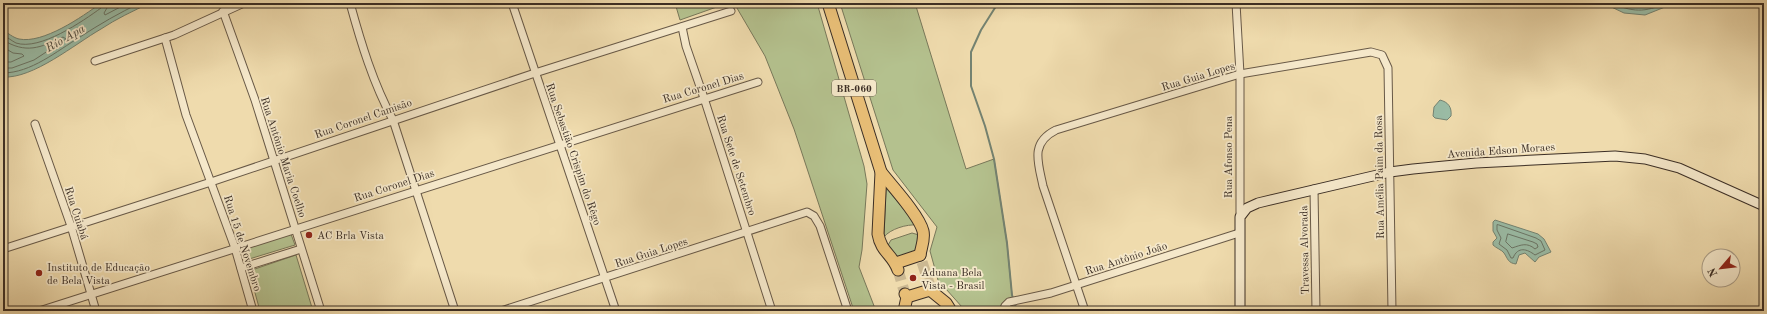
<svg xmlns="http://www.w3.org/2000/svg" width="1767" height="314" viewBox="0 0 1767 314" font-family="'Old Standard TT',serif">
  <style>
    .green { fill: #b4c18e; stroke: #78785a }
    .water { fill: #9abca6; stroke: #748372 }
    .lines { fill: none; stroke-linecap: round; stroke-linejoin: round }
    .shore { stroke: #6a7566; stroke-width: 1 }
    .stream { stroke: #748372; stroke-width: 2 }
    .primary-tunnel { stroke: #cbb892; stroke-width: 11; stroke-dasharray: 11 5.5; stroke-linecap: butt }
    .street-casing { stroke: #685947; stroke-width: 9 }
    .secondary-casing { stroke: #3b2e25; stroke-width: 11 }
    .primary-casing { stroke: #3b2e25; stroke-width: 13 }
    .street { stroke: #f5e8ca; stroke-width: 7 }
    .secondary { stroke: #f5e8ca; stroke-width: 9 }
    .primary { stroke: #e8be76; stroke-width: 11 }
    .poi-dot { fill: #8f2418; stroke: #f5e8ca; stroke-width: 1.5 }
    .labels { text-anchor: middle; stroke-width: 3.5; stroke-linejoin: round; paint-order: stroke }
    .shield { fill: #f5e8ca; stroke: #736656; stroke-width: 1 }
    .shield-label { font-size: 10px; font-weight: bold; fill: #3b2e25 }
    .street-label { font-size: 11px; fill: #3b2e25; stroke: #f5e8ca }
    .poi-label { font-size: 11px; fill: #3b2e25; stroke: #f5e8ca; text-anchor: start }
    .water-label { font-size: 12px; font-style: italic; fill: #4e4a3f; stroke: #f5e8ca }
  </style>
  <rect width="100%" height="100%" fill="#efdbad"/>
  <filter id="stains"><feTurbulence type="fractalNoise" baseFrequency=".005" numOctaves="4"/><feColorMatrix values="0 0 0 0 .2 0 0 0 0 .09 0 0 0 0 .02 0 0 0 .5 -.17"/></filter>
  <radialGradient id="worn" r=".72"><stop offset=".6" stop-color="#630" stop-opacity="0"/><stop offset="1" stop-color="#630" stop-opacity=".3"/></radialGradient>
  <g class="green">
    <polygon points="675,3 728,3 680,20"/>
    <polygon points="734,3 817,3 864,166 867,184 862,250 859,267 876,311 854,311 794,129 765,56"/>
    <polygon points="840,3 915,3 966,169 994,159 1007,243 1012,295 1017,311 964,311 962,307 938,280 930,251 937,227 893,170"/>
    <path d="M886,188L917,225C907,224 890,229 884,237Z"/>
    <polygon points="912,233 919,235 918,254 899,260 887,247 891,240"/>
    <polygon points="291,234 295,245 246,260 242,249"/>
    <polygon points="296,255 313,311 260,311 249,271"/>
  </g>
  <g class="water">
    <path d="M101,3H150C133,11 116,19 101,29C75,44 33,79 3,77V29C7,33 14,38 19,39C43,44 82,17 101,3Z"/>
    <polygon points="1603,3 1675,3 1645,15 1624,13"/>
    <path d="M1440,100C1448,102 1452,107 1451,116L1447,120L1435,118L1433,116L1434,107Z"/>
    <path d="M1495,220L1538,234L1544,239L1551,252L1539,257L1535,262L1525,253L1519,255L1516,264C1508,263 1508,259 1504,253C1502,250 1496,248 1493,245V242L1497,238L1493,231V222Z"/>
  </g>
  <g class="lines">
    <g class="shore">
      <polyline points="108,3 107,8 104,13 105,15 128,3"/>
      <path d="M1611,3C1632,12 1645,13 1666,3"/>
      <path d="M3,35C7,37 12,41 16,43C40,51 83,21 101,8L103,3"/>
      <path d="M3,40C26,54 40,48 63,37L66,39L34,60L12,68H3"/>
      <polyline points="3,47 13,53 22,54 24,56 11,62 3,62"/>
      <path d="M3,73C31,73 57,51 80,37C100,24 119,13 140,3"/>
      <path d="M1499,225L1536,238L1541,241L1545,250L1535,255C1527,249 1518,246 1513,258H1511L1507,250L1499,244L1501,238L1497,230V225Z"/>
      <path d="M1508,234L1533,242L1537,244L1538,247L1535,249C1527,242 1521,245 1512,248L1506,242Z"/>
    </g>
    <polyline class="stream" points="998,3 981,30 971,52 971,86 985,126 994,159 1007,243 1012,295 1017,311"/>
    <g class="primary-tunnel">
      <polyline points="922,262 930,286"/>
      <polyline points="898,270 905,294"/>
    </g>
    <defs>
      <g id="street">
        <path d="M350,3C361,43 373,83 393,120L455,311"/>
        <polyline points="512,3 616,311"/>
        <polyline points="1236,3 1240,74 1240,217"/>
        <polyline points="223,11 255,100 321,311"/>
        <polyline points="682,27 686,46 704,98 772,311"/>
        <polyline points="165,38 186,115 235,248 253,311"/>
        <polyline points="95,61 174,35 244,3"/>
        <polyline points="35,124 71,226 96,311"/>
        <polyline points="1314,189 1316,311"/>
        <polyline points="3,249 211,182 535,73 731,11"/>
        <polyline points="241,268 301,249"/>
        <polyline points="39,311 758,82"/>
        <polyline points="501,311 807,212 814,216 820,226 848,311"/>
        <polyline points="1003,311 1005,306 1009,302 1051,293 1239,233"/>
        <path d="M1085,311L1043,186C1038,162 1030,143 1056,130L1240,74L1371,52L1382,55L1388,68L1392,311"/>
      </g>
      <polyline id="secondary" points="1240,311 1240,217 1247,208 1258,203 1390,172 1413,169 1476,163 1615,156 1645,159 1679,168 1764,206"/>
      <g id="primary">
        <path d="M828,3L881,172L878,234C881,252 893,255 898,270"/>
        <path d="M881,172C892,186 919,215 923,231C925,239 921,248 920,255"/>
        <polyline points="896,263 920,255"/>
        <polyline points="930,290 946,303 951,311"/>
        <polyline points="907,297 930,290"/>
        <polyline points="904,311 907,297 905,294"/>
      </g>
    </defs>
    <use href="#street" class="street-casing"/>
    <use href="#secondary" class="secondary-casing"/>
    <use href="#primary" class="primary-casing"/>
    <use href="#street" class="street"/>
    <use href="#secondary" class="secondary"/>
    <use href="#primary" class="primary"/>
  </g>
  <g class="poi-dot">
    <circle cx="309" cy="235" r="4"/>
    <circle cx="39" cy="273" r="4"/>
    <circle cx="913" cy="278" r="4"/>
  </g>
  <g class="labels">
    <rect class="shield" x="832" y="80" width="44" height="16" rx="3"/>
    <g class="shield-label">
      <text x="854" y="92">BR-060</text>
    </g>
    <g class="street-label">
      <text transform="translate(1198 76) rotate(-17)" y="4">Rua Guia Lopes</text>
      <text transform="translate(703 87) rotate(-17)" y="4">Rua Coronel Dias</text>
      <text transform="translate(363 118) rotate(-19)" y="4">Rua Coronel Camisão</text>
      <text transform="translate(1501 150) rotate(-4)" y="4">Avenida Edson Moraes</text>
      <text transform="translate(574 154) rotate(71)" y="4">Rua Sebastião Crispim do Rêgo</text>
      <text transform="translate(284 157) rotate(72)" y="4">Rua Antônio Maria Coelho</text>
      <text transform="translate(1228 157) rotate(-90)" y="4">Rua Afonso Pena</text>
      <text transform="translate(737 165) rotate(72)" y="4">Rua Sete de Setembro</text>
      <text transform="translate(1379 177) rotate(-91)" y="4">Rua Amélia Paim da Rosa</text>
      <text transform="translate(394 185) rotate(-18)" y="4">Rua Coronel Dias</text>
      <text transform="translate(77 213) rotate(72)" y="4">Rua Cuiabá</text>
      <text transform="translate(243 243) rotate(72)" y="4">Rua 15 de Novembro</text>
      <text transform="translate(1304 250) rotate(-91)" y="4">Travessa Alvorada</text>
      <text transform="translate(651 252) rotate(-18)" y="4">Rua Guia Lopes</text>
      <text transform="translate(1126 258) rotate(-18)" y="4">Rua Antônio João</text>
    </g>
    <g class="poi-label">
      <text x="317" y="239">AC Brla Vista</text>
      <text x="47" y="271">Instituto de Educação<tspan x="47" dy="13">de Bela Vista</tspan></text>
      <text x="921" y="276">Aduana Bela<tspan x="921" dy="13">Vista - Brasil</tspan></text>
    </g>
    <g class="water-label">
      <text transform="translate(65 38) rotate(-30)" y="4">Río Apa</text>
    </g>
  </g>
  <rect width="1767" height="314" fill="none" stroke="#efdbad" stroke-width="16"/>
  <rect x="4" y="4" width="1759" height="306" fill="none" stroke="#3b2e25" stroke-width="2"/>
  <rect x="8" y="8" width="1751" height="298" fill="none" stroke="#3b2e25"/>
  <g transform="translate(1721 268) rotate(242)"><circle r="19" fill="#f5e8ca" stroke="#ab9e88"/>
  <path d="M0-3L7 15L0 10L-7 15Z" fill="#8f2418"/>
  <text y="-6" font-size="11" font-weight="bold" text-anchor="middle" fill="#3b2e25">N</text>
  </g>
  <rect width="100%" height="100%" filter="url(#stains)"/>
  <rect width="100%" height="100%" fill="url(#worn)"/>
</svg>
